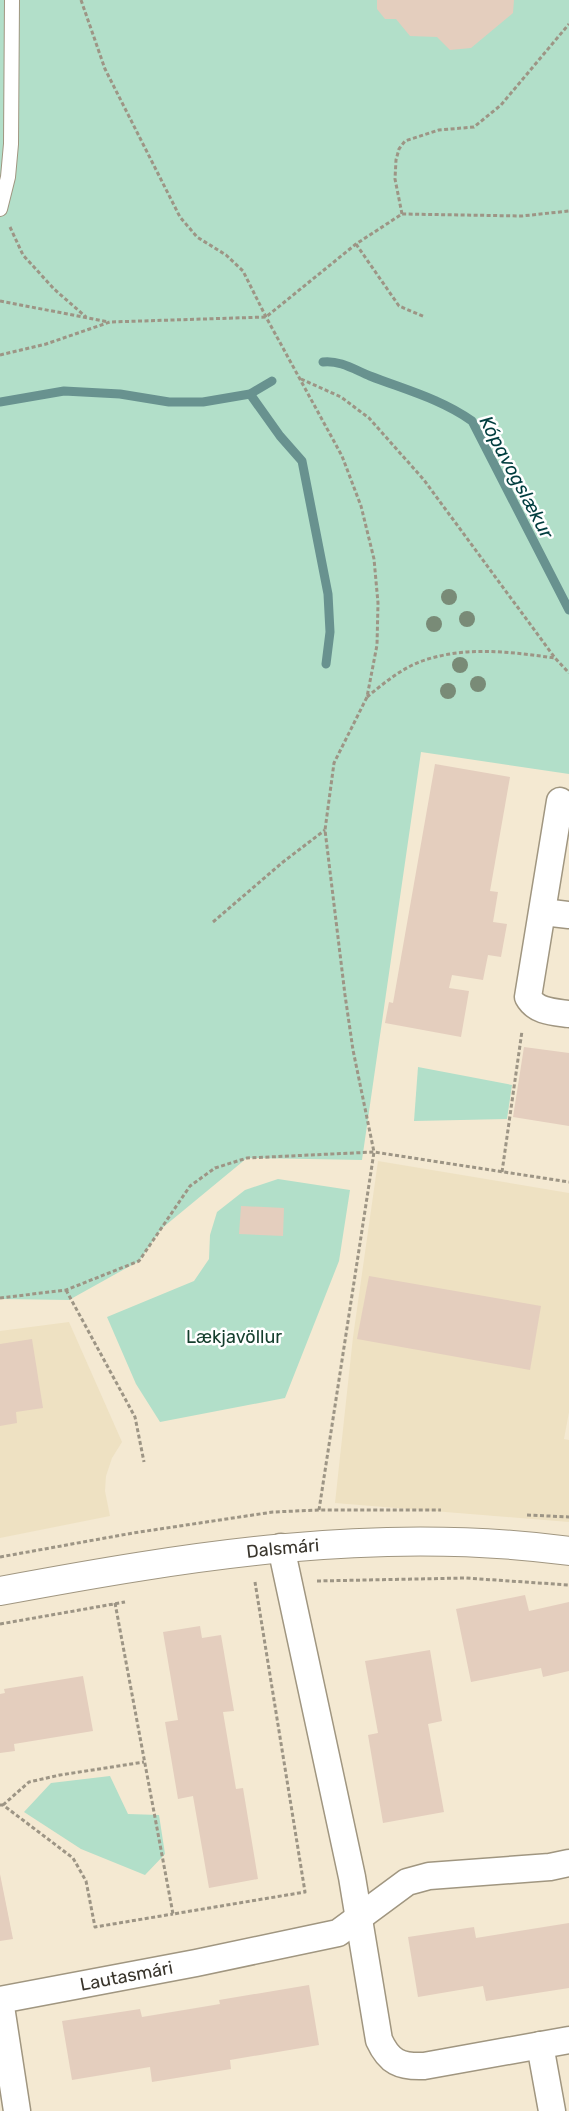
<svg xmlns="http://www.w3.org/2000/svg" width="569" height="2111" viewBox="0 0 569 2111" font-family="Rubik,sans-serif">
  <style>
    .built { fill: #eee1c2 }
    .green { fill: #b2dfc9 }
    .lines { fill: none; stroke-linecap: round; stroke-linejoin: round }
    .stream { stroke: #68928f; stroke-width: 9 }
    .building { fill: #e4cebe }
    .lane-casing { stroke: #a09680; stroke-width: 16 }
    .street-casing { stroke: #a09680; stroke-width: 29 }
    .secondary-casing { stroke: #a09680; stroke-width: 30 }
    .path { stroke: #9d9585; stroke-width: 3; stroke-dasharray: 4 2.5; stroke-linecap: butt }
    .lane { stroke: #fff; stroke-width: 14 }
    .street { stroke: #fff; stroke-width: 26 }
    .secondary { stroke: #fff; stroke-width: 28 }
    .tree { fill: #798b77 }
    .labels { text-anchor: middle; stroke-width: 5; stroke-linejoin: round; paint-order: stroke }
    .park-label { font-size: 18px; fill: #143e2c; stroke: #fff }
    .street-label { font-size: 18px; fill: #39352c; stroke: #fff }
    .water-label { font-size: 19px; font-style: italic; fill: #003d3e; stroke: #fff }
  </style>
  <rect width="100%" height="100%" fill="#f4e9d2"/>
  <g class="built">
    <polygon points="378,1161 569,1193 569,1412 564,1439 569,1440 569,1522 335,1503 353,1337"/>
    <polygon points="69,1322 122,1442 112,1458 106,1476 105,1491 110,1516 0,1538 0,1331"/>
  </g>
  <g class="green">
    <polygon points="0,0 569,0 569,774 421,752 362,1160 247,1158 161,1229 139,1261 69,1300 0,1299"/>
    <polygon points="418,1067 512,1085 507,1119 414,1121"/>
    <polygon points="278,1179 350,1190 339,1261 285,1398 160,1422 136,1384 107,1317 194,1281 209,1259 210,1235 217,1212 245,1190"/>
    <polygon points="110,1776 128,1814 159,1815 165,1854 145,1875 81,1849 24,1812 51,1783"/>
  </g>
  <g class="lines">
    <g class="stream">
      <path d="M323,362C340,360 355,370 370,376C406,390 441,399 472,421L569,610"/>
      <polyline points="250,394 280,436 302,461 328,594 330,632 326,664"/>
      <polyline points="0,402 64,391 120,394 169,402 203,402 250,394 272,381"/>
    </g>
  </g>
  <g class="building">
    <polygon points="377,0 514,0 513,13 471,48 450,50 437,37 410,36 396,19 385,19 377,9"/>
    <polygon points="435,764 510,777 490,891 498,892 493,922 507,924 501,957 488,955 483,980 452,975 449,988 469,991 461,1037 385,1023 389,1002 393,1003"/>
    <polygon points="524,1047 569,1053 569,1126 513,1117"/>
    <polygon points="241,1206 284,1208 283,1236 239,1234"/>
    <polygon points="369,1276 541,1306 530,1370 357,1339"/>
    <polygon points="32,1339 43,1408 16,1412 17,1423 0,1426 0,1344"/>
    <polygon points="525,1595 529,1611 569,1602 569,1671 543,1677 541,1668 471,1682 456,1609"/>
    <polygon points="200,1626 202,1638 221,1635 234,1711 223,1712 236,1789 243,1788 258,1879 209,1888 193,1796 178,1799 165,1722 178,1720 163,1632"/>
    <polygon points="430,1650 442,1721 428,1724 444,1812 383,1823 368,1735 378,1733 365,1661"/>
    <polygon points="83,1676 93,1731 14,1744 15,1751 0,1753 0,1694 5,1693 4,1689"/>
    <polygon points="0,1874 13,1939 0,1941"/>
    <polygon points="569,1923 569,1988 486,2001 483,1986 418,1997 408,1937 474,1927 476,1938"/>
    <polygon points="309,1985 319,2045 230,2060 231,2069 152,2082 150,2067 72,2080 62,2021 140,2009 142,2017 220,2004 219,2000"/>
  </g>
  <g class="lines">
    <defs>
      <polyline id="lane" points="0,209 8,177 11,144 12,0"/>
      <g id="street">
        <path d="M560,801L528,997C536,1012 554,1012 569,1014"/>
        <polyline points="543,912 569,915"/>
        <path d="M281,1547L352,1877L379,2040C389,2062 400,2067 424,2066L569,2040"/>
        <polyline points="540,2045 552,2111"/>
        <path id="s1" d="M17,2111L0,2000L196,1963L338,1933L407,1882L429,1876L550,1867L569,1863"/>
      </g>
      <g id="secondary">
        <path id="s2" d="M0,1591C188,1556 378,1525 569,1551"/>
      </g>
    </defs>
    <use href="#lane" class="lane-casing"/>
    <use href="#street" class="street-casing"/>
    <use href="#secondary" class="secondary-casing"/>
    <g class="path">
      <polyline points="81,0 105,69 180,217 197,237 226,255 243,271 266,317 342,456 361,506 374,559 378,603 377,645 367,697 334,763 325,830 345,995 353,1050 374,1152 319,1510"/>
      <polyline points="402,214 395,179 396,160 399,149 405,141 439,130 474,127 501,105 569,24"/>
      <polyline points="10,227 23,255 54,289 86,317"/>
      <polyline points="356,244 399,306 425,317"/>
      <polyline points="0,301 109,322"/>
      <polyline points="0,355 46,344 110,322 266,317 356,244 402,214 522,216 569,211"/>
      <polyline points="301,379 341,397 369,418 424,480 555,658 569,673"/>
      <path d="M367,697C384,683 403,667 425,660C468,646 511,652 555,658"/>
      <polyline points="213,922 283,862 325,830"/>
      <polyline points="502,1172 522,1031"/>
      <polyline points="66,1290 135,1417 144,1462"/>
      <polyline points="0,1298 66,1290 139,1261 190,1186 215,1168 247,1158 374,1152 569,1182"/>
      <polyline points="527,1515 569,1517"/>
      <polyline points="0,1557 133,1533 273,1512 319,1510 441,1510"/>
      <polyline points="317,1581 465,1578 569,1585"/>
      <polyline points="115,1603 173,1914 305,1892 255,1582"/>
      <polyline points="0,1624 125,1602"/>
      <polyline points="0,1805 3,1805 73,1858 86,1881 95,1927 173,1914"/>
      <polyline points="3,1805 29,1782 60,1775 144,1762"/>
    </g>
    <use href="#lane" class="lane"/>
    <use href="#street" class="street"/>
    <use href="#secondary" class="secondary"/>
  </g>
  <g class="tree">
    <circle cx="449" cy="597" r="8"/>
    <circle cx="467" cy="619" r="8"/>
    <circle cx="434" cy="624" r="8"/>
    <circle cx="460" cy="665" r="8"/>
    <circle cx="478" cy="684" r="8"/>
    <circle cx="448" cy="691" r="8"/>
  </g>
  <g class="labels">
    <g class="park-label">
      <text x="234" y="1343">Lækjavöllur</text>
    </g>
    <g class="street-label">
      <text dy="6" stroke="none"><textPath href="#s2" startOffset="286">Dalsmári</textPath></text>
      <text dy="6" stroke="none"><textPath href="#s1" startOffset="241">Lautasmári</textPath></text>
    </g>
    <g class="water-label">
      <text transform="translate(517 477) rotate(62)" y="7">Kópavogslækur</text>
    </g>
  </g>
</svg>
